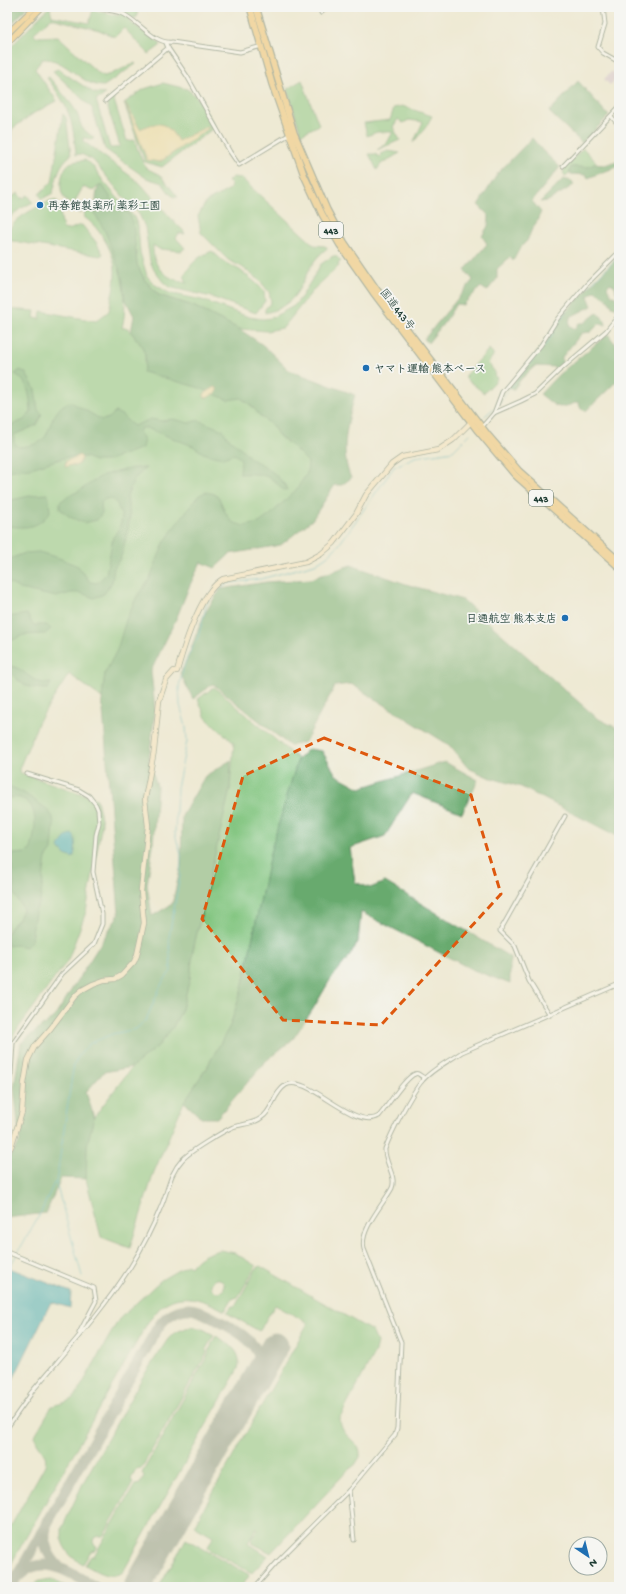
<svg xmlns="http://www.w3.org/2000/svg" width="626" height="1594" viewBox="0 0 626 1594" font-family="'Gochi Hand','Klee One',sans-serif">
  <style>
    .industrial { fill: #cfbdce }
    .green { fill: #81c57f; stroke: #50815a; fill-rule: evenodd }
    .forest { fill: #68aa6e; stroke: #447451 }
    .sand { fill: #eeda9e; stroke: #868c69 }
    .water { fill: #3cacb9; stroke: #2e7476 }
    .lines { fill: none; stroke-linecap: round; stroke-linejoin: round }
    .stream { stroke: #3cacb9; stroke-width: 1 }
    .taxiway { stroke: #869484; stroke-width: 11 }
    .runway { stroke: #869484; stroke-width: 27 }
    .street-casing { stroke: #677a6c; stroke-width: 5 }
    .secondary-casing { stroke: #677a6c; stroke-width: 6 }
    .primary-casing { stroke: #677a6c; stroke-width: 7 }
    .highway-casing { stroke: #677a6c; stroke-width: 8 }
    .street { stroke: #fff; stroke-width: 3 }
    .secondary { stroke: #fae7c3; stroke-width: 4.5 }
    .primary { stroke: #f3c26a; stroke-width: 5 }
    .highway { stroke: #f3c26a; stroke-width: 5.5 }
    .marked { fill: none; stroke: #de580e; stroke-width: 3; stroke-dasharray: 8 5; stroke-linejoin: round }
    .poi-dot { fill: #1f6fb2; stroke: #f6f6f2; stroke-width: 1.5 }
    .labels { text-anchor: middle; stroke-width: 3.5; stroke-linejoin: round; paint-order: stroke }
    .shield { fill: #f6f6f2; stroke: #60746d; stroke-width: 1 }
    .shield-label { font-size: 10px; font-weight: bold; fill: #1f3d34 }
    .poi-label { font-size: 11px; font-weight: bold; fill: #1f3d34; stroke: #f6f6f2; text-anchor: start }
    .street-label { font-size: 11px; fill: #1f3d34; stroke: #f6f6f2 }
  </style>
  <rect width="100%" height="100%" fill="#f6f6f2"/>
  <filter id="ink" filterUnits="userSpaceOnUse"><feTurbulence type="fractalNoise" baseFrequency=".025" numOctaves="2"/><feDisplacementMap in="SourceGraphic" scale="8" xChannelSelector="R" yChannelSelector="G"/><feConvolveMatrix kernelMatrix="1 2 1 2 8 2 1 2 1" color-interpolation-filters="sRGB"/></filter>
  <filter id="wash" filterUnits="userSpaceOnUse"><feTurbulence type="fractalNoise" baseFrequency=".012" numOctaves="4" result="noise"/><feDisplacementMap in="SourceGraphic" scale="16" xChannelSelector="R" yChannelSelector="G"/><feGaussianBlur stdDeviation="0.9" result="paint"/><feColorMatrix in="noise" values="0 0 0 0 0 0 0 0 0 0 0 0 0 0 0 0 0 1.4 0 .05"/><feComposite in="paint" operator="in"/></filter>
  <g filter="url(#wash)">
    <rect width="100%" height="100%" fill="#eeead4"/>
    <polygon class="industrial" points="612,71 618,78 610,85 604,79"/>
    <g class="green">
      <path d="M49,7H52L50,8L52,16L89,23L93,10L119,16L121,7H139L136,18H131L130,22L160,43V46L149,54L124,28L115,37L99,30L51,18L34,33L35,36L39,37L58,36L97,72L104,76L111,74L135,63L136,64L104,86C81,87 66,57 42,59L35,69L57,101L34,113L12,129L7,157V51Z"/>
      <polygon points="58,69 94,93 105,94 102,97 96,100 110,148 115,148 120,146 106,102 113,97 127,141 134,140 144,165 148,169 160,175 178,197 174,197 170,194 162,183 146,178 105,149 92,108 53,71"/>
      <path d="M49,77L72,105L77,113L82,128L94,138L92,140L86,138H83V141L140,183L176,224L183,230L185,234L179,233L176,238L185,248L182,251L159,249L153,245C152,269 167,279 187,283L184,275C193,262 197,257 212,251L224,262L240,270L256,283L264,291L265,301L256,313L211,297L169,287L163,282L154,270L150,261L145,227L139,214L134,207L125,199L93,160L81,154L76,155C73,119 69,107 47,78Z"/>
      <polygon points="302,80 319,125 301,134 287,89"/>
      <polygon points="163,83 187,89 197,97 215,127 162,167 145,162 124,103 144,89"/>
      <polygon points="402,106 432,116 426,127 413,143 423,122 409,120 403,123 398,119 393,127 400,140 377,150 387,143 393,132 377,132 367,136 364,123 390,120 394,108"/>
      <path d="M63,114L66,117L71,155C58,165 57,177 53,193L42,199L39,194L52,182Z"/>
      <polygon points="583,148 598,164 594,164 589,167 571,167 569,174 565,176 563,172 567,165"/>
      <polygon points="388,151 400,153 381,164 377,170 369,154 375,154 380,157 381,154"/>
      <path d="M85,160L92,165L104,182L134,217L138,226L140,252L147,276L154,284L169,293L202,300L249,317L263,319L271,318L294,306L302,296L321,264L333,256H336L341,261L338,264L339,266L315,288L283,328L267,331L239,329L193,306L159,295L145,280L137,265L136,252L128,213C116,207 110,197 103,186L100,185L93,191L83,187L74,203L81,208L80,214C75,209 68,204 64,198C58,189 61,169 70,163C74,161 80,161 85,160Z"/>
      <path d="M233,177L241,178L314,245L325,246L328,248C298,268 309,303 265,313V309L271,302L269,292L260,281L242,267L228,260L201,233L198,216L206,202L230,189L231,184L228,181Z"/>
      <polygon points="7,190 12,197 18,193 22,199 28,195 33,202 20,209 7,220"/>
      <path d="M51,200L57,201L59,206L63,229C71,232 75,225 82,225L96,242L103,254L100,256L7,240C7,219 35,209 51,200Z"/>
      <path d="M94,205C95,218 101,221 106,233C120,263 130,295 122,328H128L145,350V364L241,398L252,406L260,416L272,425L279,436L293,447L320,474L249,542L205,505L105,673L102,698L69,674L39,721L19,769L21,773L97,799L102,823L86,912L68,960L14,1034L7,1076V309L35,311L34,318L40,319L41,311L96,321L109,311C111,299 115,286 115,274C116,254 100,228 84,217L85,211L90,212Z"/>
      <polygon points="489,349 493,353 493,356 488,363 495,372 494,375 497,378 495,382 484,393 466,379 466,375"/>
      <polygon points="214,687 298,759 271,850 242,989 230,1026 207,1067 184,1102 154,1172 130,1248 101,1237 86,1179 87,1145 94,1117 132,1067 158,1046 173,1027 182,1009 190,978 193,950 230,789 234,743 206,718 198,699"/>
      <path d="M220,1250L235,1253L256,1266L238,1297L232,1299L225,1311C205,1300 180,1289 160,1308C156,1312 152,1318 148,1322L7,1571V1533L45,1465C49,1451 35,1447 35,1435L52,1406L66,1402L75,1397L119,1319L161,1280L187,1265L191,1267C197,1257 208,1253 220,1250ZM215,1279H220L224,1283V1289C220,1293 215,1293 212,1289L211,1284Z"/>
      <path d="M260,1266L372,1331L377,1342L375,1352L340,1418C340,1439 362,1440 360,1457L355,1465L347,1471L271,1553L252,1543L253,1541L251,1539L258,1529L256,1528L248,1543L268,1556L252,1573L210,1550L208,1547L213,1537L194,1526L308,1323L275,1305L259,1331L227,1313L231,1307L236,1305L256,1269Z"/>
      <polygon points="192,1327 203,1329 214,1335 206,1349 207,1353 141,1469 136,1470 131,1479 133,1483 103,1536 98,1536 94,1538 93,1542 96,1548 95,1550 91,1551 83,1564 70,1556 64,1546 62,1541 62,1528 84,1481 142,1378 168,1339 174,1333 186,1328"/>
      <path d="M216,1336C229,1344 243,1351 238,1369L123,1572C109,1580 98,1572 85,1565L91,1556H94L135,1485L140,1484L144,1476L142,1473L209,1353L212,1343Z"/>
      <polygon points="186,1539 248,1574 249,1576 242,1587 159,1587"/>
      <polygon points="53,1580 67,1587 28,1587 40,1581"/>
    </g>
    <g class="forest">
      <polygon points="7,7 17,9 19,7 26,7 27,8 7,29"/>
      <polygon points="578,81 609,116 582,143 549,112"/>
      <polygon points="532,138 542,150 560,167 532,201 541,212 536,223 532,229 527,241 520,248 513,261 510,257 497,269 497,279 487,291 481,287 463,305 456,304 447,319 428,343 424,339 473,280 465,270 487,244 482,236 488,226 489,216 478,205 498,173"/>
      <polygon points="619,160 619,166 588,178 586,175 569,174 571,167 589,167 594,164 605,165"/>
      <polygon points="563,179 572,181 574,185 548,201 540,202"/>
      <path d="M100,185L103,186L111,198L120,209L128,213L133,221L137,265L145,280L158,295L193,306L239,329L263,345L289,370L355,395C348,421 339,452 351,478L342,485H335L312,520L281,545L230,554L215,568L201,562L189,587L177,617L151,671L155,710L149,760L157,786L153,846L147,885L152,916L172,904L181,866L182,816L205,776L231,760L230,789L193,950L190,978L182,1009L173,1027L158,1046L132,1067L104,1072L86,1092L94,1117L87,1145L86,1179L61,1178L46,1213L7,1218V1160L20,1142L14,1087L21,1043L55,1016L119,914L102,698L105,673L117,650L126,620L137,596L149,580L164,543L175,526L198,496L205,492L215,494L220,500L225,512L232,522L244,526L259,523L270,515L296,490L307,473L308,462L293,447L279,436L272,425L260,416L252,406L241,398L228,400L200,388L143,372C149,353 143,347 131,332L134,316L125,299L122,277L105,231L95,214C97,205 94,192 100,185Z"/>
      <polygon points="615,260 619,262 619,295 616,292 615,286 610,283 607,287 610,293 619,300 619,309 612,306 606,298 595,291 588,296 592,306 570,317 569,326 575,329 579,323 584,323 597,313 605,320 606,325 599,324 591,332 582,333 562,357 562,364 557,370 554,367 535,366 521,379 513,390 508,387 544,344 560,318"/>
      <path d="M608,334L619,349V379L586,411L581,409L578,402C556,410 559,409 540,394L558,375Z"/>
      <path d="M20,370L25,372L35,389L38,410L42,414L37,425L14,435V442L19,447C56,444 42,429 60,408C62,405 67,403 71,402L102,420L109,418L115,412C125,415 126,421 134,426L151,419L161,421L173,419L189,423L198,420L223,430L227,437L242,449L251,459L263,465L275,474L285,485L287,490H283C270,474 260,473 240,474L241,459L234,454L223,458L213,456L203,453L193,446L146,428H141L139,432L144,439L142,448L107,461H95L85,457H67L31,468L7,471V427L24,420L31,412C30,397 29,382 15,374Z"/>
      <polygon points="133,468 146,468 134,479 127,497 130,516 127,534 121,557 114,568 112,582 104,594 94,598 81,593 71,593 56,597 20,589 7,582 7,560 25,553 39,552 59,558 78,566 90,582 97,583 106,574 113,537 119,530 122,517 117,504 112,499 105,499 101,503 102,513 97,520 84,523 70,517 60,509 60,502 68,496 79,491 103,475"/>
      <path d="M47,494L49,501L50,512C37,529 27,528 7,526V501L34,495Z"/>
      <path d="M351,565L409,585L463,600L597,718L619,729V837L521,787L488,777L468,768L449,745L351,684L335,686L305,742L290,746L213,684L193,699L180,673C189,659 192,644 198,630C204,614 211,602 221,589L266,582L310,579Z"/>
      <polygon points="27,614 33,625 47,625 51,629 45,634 23,635 13,640 7,641 7,617"/>
      <path d="M7,666C25,665 30,686 51,683L48,689C30,689 22,686 11,673L7,675Z"/>
      <polygon points="308,749 322,751 336,775 360,788 445,762 478,780 462,813 412,793 385,836 350,848 355,882 370,888 385,882 510,957 510,984 471,969 361,912 358,942 349,957 330,980 313,1009 293,1039 266,1061 217,1118 201,1118 184,1102 207,1067 230,1026 242,989 271,850 298,759"/>
      <path d="M7,785L24,793L47,809L53,817L54,825L52,850L46,858L40,902L35,912L31,942L26,947L15,945L9,946L7,943V934L11,926L19,919L23,909L14,894V885L11,860L13,854L26,853L31,849C35,833 41,804 20,798C16,797 11,798 7,798Z"/>
    </g>
    <g class="sand">
      <path d="M125,102L140,129C160,120 166,122 178,141L208,126L209,128L160,162L147,160Z"/>
      <polygon points="215,387 217,388 217,392 207,398 204,397 204,394"/>
      <polygon points="79,455 82,458 79,464 75,466 72,465 65,467 66,461 71,459 74,459"/>
    </g>
    <g class="water">
      <path d="M71,834L74,835C76,841 76,853 73,858L65,855L59,848C61,842 65,836 71,834Z"/>
      <polygon points="7,1267 71,1292 70,1308 51,1302 7,1392"/>
    </g>
    <g class="lines">
      <g class="stream">
        <polyline points="583,291 619,256"/>
        <polyline points="500,402 509,389 549,340 566,310"/>
        <polyline points="485,416 493,409"/>
        <polyline points="9,1268 42,1210 54,1183 56,1183"/>
        <polyline points="82,1276 56,1183 72,1076 74,1065 78,1057 89,1044 112,1034 136,1029 146,1020 162,983 171,971 169,937 180,875 181,855 175,834 177,788 187,741 186,727 180,705 179,686 185,662 198,637 207,603 215,592 229,583 261,579 315,564 327,556 338,546 394,467 415,457 453,451 470,434"/>
      </g>
      <g class="taxiway">
        <path d="M46,1528C42,1544 48,1556 59,1567"/>
        <path d="M20,1575C44,1552 72,1574 95,1587"/>
        <path d="M11,1587L157,1329C164,1318 173,1310 187,1309C197,1308 206,1315 215,1319C236,1330 265,1344 260,1372"/>
        <polyline points="132,1587 141,1580"/>
      </g>
      <polyline class="runway" points="137,1587 275,1346"/>
    </g>
  </g>
  <g filter="url(#ink)">
    <g class="lines">
      <defs>
        <g id="street">
          <path d="M89,7C99,9 111,10 121,13C136,18 154,45 172,42L240,52L262,46"/>
          <polyline points="603,7 605,24 598,47 603,53 619,62"/>
          <polyline points="321,13 327,7"/>
          <polyline points="166,43 168,48 187,76 230,152 239,165 290,134"/>
          <polyline points="105,101 168,48"/>
          <polyline points="611,116 616,122 619,121"/>
          <polyline points="563,166 619,107"/>
          <polyline points="494,413 502,392 541,345 558,318 586,285 619,252"/>
          <polyline points="482,427 494,413 521,401 535,394 561,369 606,331 619,315"/>
          <polyline points="550,1015 529,981 515,946 500,931 565,816"/>
          <polyline points="7,1108 7,1087 11,1074 13,1043 62,974 94,944 102,924 102,914 93,872 96,835 99,823 98,810 96,805 89,796 79,790 27,774"/>
          <polyline points="7,1252 94,1288 96,1301 79,1333"/>
          <path d="M30,1394C65,1352 102,1312 131,1266C142,1248 152,1229 160,1209C168,1192 169,1174 182,1160C190,1151 222,1132 233,1127C242,1124 254,1124 261,1118C273,1111 273,1093 286,1085C307,1073 355,1132 379,1116C387,1107 405,1077 415,1074C418,1072 420,1076 423,1077L422,1081"/>
          <polyline points="7,1428 31,1394"/>
          <polyline points="349,1490 354,1540"/>
          <path d="M255,1587L279,1560L349,1490L395,1435L397,1428L401,1342L364,1249C359,1230 383,1205 392,1188C397,1176 384,1162 385,1149C391,1133 411,1094 422,1081C432,1069 449,1061 462,1052L619,984"/>
        </g>
        <path id="secondary" d="M7,1153L11,1147L22,1112L24,1084L28,1060L35,1046L51,1028L75,996L82,990L93,984L104,980L115,979L122,975L134,962L137,955L144,923L141,891L148,826L145,799L154,751L159,701L166,680L174,671H177C184,646 201,591 223,579L306,562L321,554L334,543L356,514L366,495L392,464L402,457L438,450L453,440L474,419"/>
        <g id="primary">
          <polyline points="7,34 35,7"/>
          <polyline points="7,43 42,7"/>
        </g>
        <g id="highway">
          <polyline points="250,7 272,84 304,175 322,214 340,245 373,292 478,431 515,475 619,567"/>
          <polyline points="256,7 294,133 327,210 344,242 377,290 487,434 519,471 619,561"/>
        </g>
      </defs>
      <use href="#street" class="street-casing"/>
      <use href="#secondary" class="secondary-casing"/>
      <use href="#primary" class="primary-casing"/>
      <use href="#highway" class="highway-casing"/>
      <use href="#street" class="street"/>
      <use href="#secondary" class="secondary"/>
      <use href="#primary" class="primary"/>
      <use href="#highway" class="highway"/>
    </g>
  </g>
  <path d="M0 0H626V1594H0ZM324,738L471,795L501,894L381,1025L283,1020L202,919L243,776Z" fill="#eeead4" fill-opacity=".55" fill-rule="evenodd"/>
  <path class="marked" d="M324,738L471,795L501,894L381,1025L283,1020L202,919L243,776Z"/>
  <g class="poi-dot">
    <circle cx="40" cy="205" r="4"/>
    <circle cx="366" cy="368" r="4"/>
    <circle cx="565" cy="618" r="4"/>
  </g>
  <g class="labels">
    <g class="shield">
      <rect x="319" y="222" width="24" height="16" rx="3"/>
      <rect x="529" y="490" width="24" height="16" rx="3"/>
    </g>
    <g class="shield-label">
      <text x="331" y="234">443</text>
      <text x="541" y="502">443</text>
    </g>
    <g class="poi-label">
      <text x="48" y="209">再春館製薬所 薬彩工園</text>
      <text x="374" y="372">ヤマト運輸 熊本ベース</text>
      <text x="557" y="622" text-anchor="end">日通航空 熊本支店</text>
    </g>
    <g class="street-label">
      <text transform="translate(398 309) rotate(52)" y="4">国道443号</text>
    </g>
  </g>
  <rect width="626" height="1594" fill="none" stroke="#f6f6f2" stroke-width="24"/>
  <g transform="translate(588 1556) rotate(145)"><circle r="19" fill="#f6f6f2" stroke="#a0aca6"/>
  <path d="M0-3L7 15L0 10L-7 15Z" fill="#1f6fb2"/>
  <text y="-6" font-size="11" font-weight="bold" text-anchor="middle" fill="#1f3d34">N</text>
  </g>
</svg>
